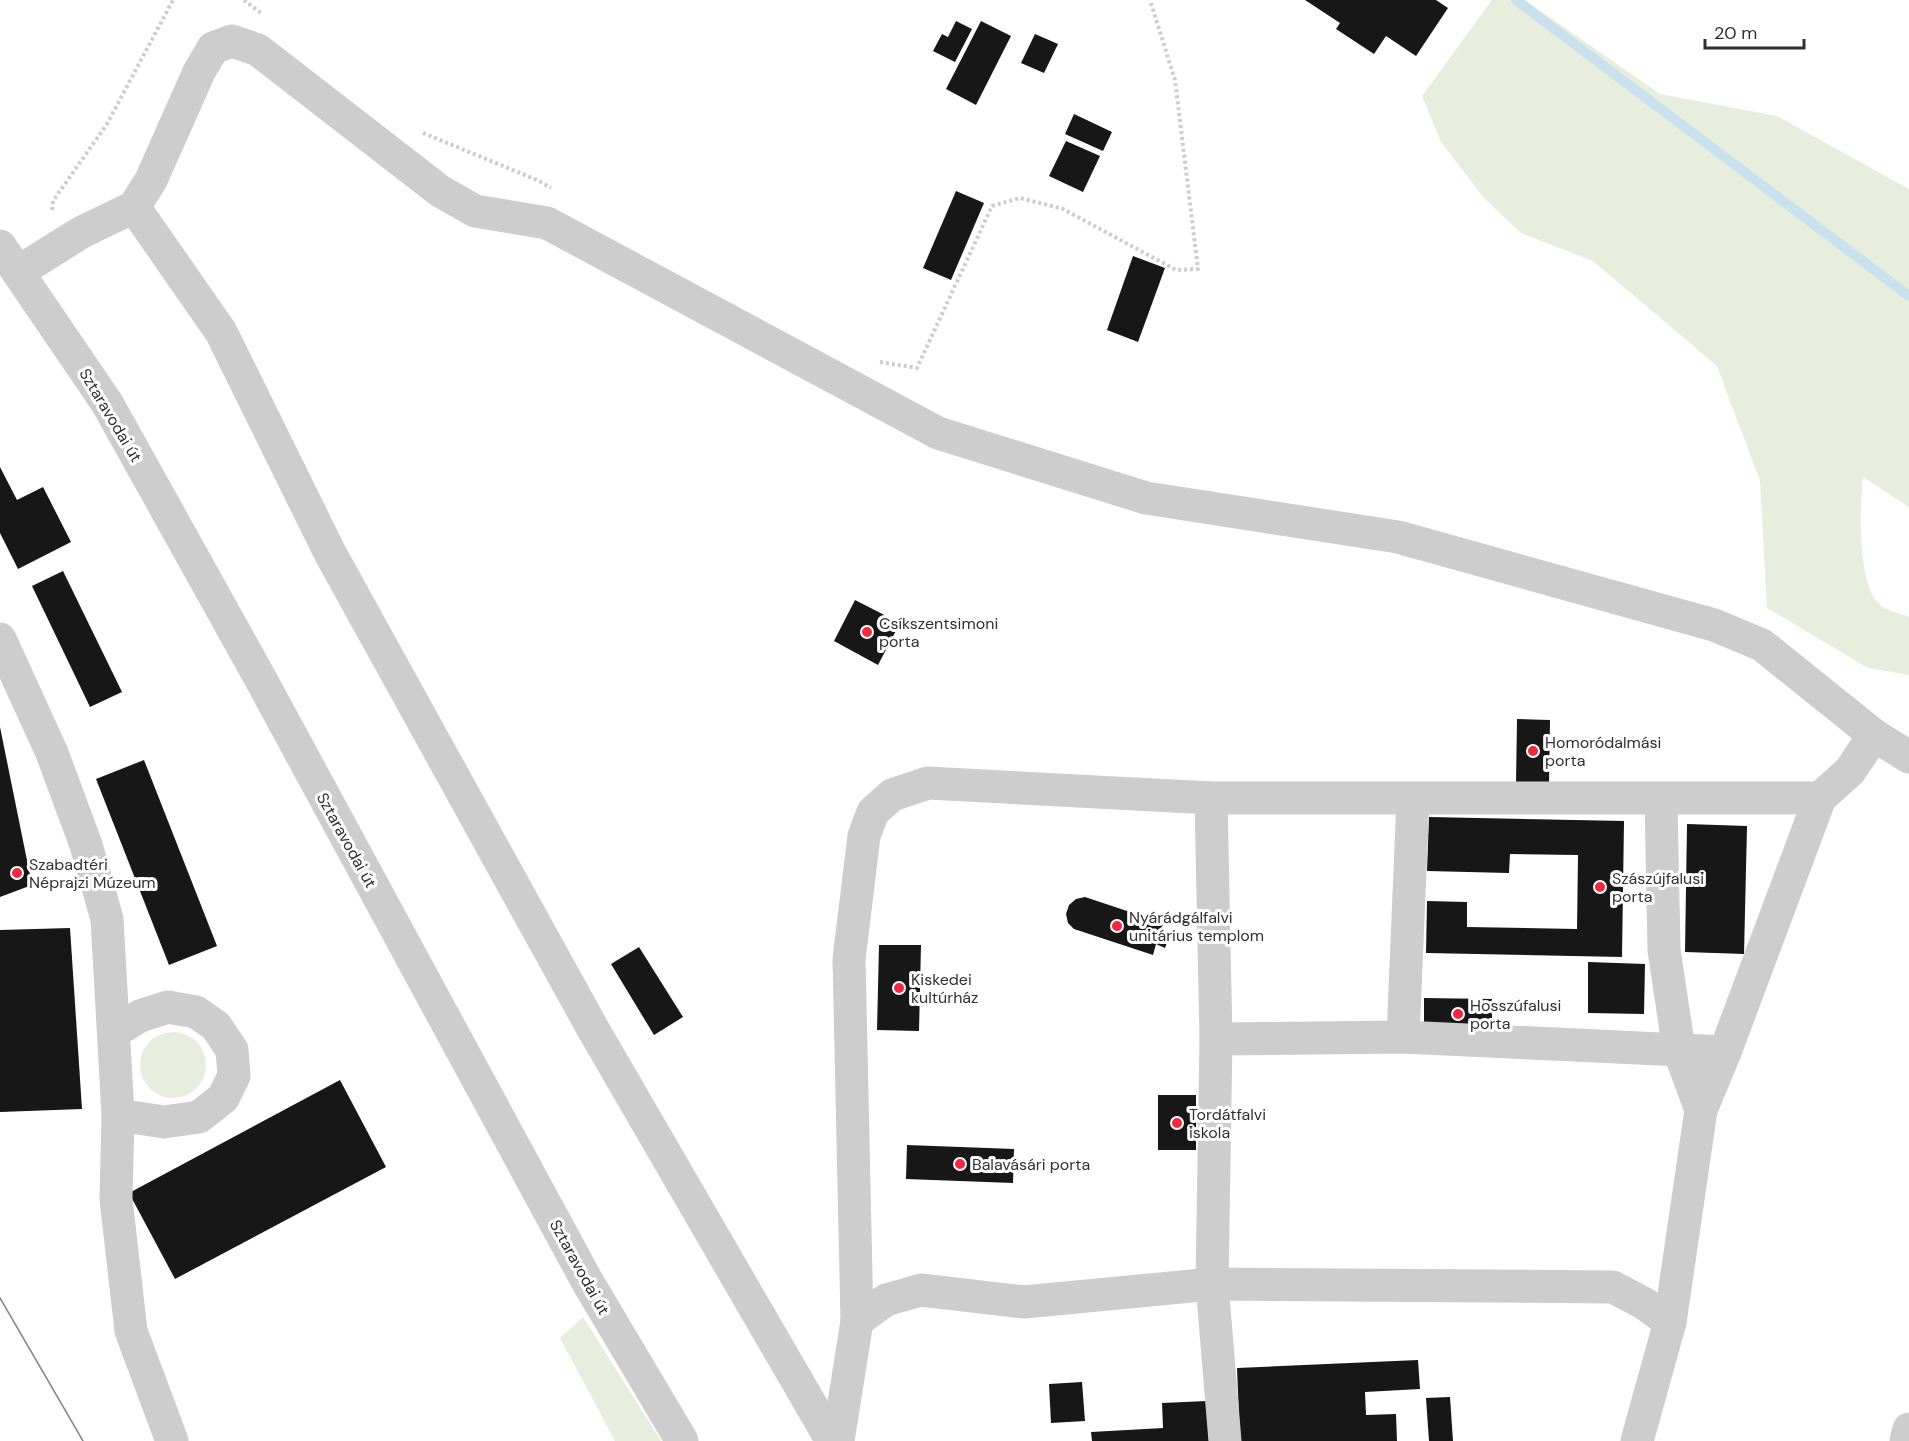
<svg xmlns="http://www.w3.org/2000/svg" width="1909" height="1441" viewBox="0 0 1909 1441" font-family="'DM Sans',sans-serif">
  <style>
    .green { fill: #e7eedd }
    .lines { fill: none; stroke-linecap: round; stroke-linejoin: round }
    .stream { stroke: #c9e1ef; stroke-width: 10 }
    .building { fill: #171717 }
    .path { stroke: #cdcdcd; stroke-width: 4; stroke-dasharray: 3 3; stroke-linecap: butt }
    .minor { stroke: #cdcdcd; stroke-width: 33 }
    .tram { stroke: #858585; stroke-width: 1.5 }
    .poi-dot { fill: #f1293e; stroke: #fff; stroke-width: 2 }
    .labels { text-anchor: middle; stroke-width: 6; stroke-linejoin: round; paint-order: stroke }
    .street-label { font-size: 16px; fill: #303030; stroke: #fff }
    .poi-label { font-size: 16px; fill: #303030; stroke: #fff; text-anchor: start }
  </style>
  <rect width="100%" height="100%" fill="#fff"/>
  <g class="green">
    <path d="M1492,0H1525L1660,94L1777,116L1909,189V507L1863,477C1860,506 1856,590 1883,607C1890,611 1901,614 1909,617V675L1868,668L1767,608L1760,481L1717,366L1593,261L1521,233L1484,198L1441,142L1422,96Z"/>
    <circle cx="173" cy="1065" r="33"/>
    <polygon points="583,1317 661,1441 615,1441 560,1338"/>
  </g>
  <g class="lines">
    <polyline class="stream" points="1516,0 1909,296"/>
  </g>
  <g class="building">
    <polygon points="1305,0 1436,0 1448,8 1416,56 1386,36 1374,54 1336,29 1340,23"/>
    <polygon points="956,21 972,29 955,62 933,51 942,34 948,37"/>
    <polygon points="981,21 1011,36 976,105 946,89"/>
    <polygon points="1035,34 1058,44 1044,73 1021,63"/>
    <polygon points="1074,114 1112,132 1103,151 1065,134"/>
    <polygon points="1066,141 1100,156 1083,192 1049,176"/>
    <polygon points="956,191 984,203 951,280 923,268"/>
    <polygon points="1133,256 1165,268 1138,342 1107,330"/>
    <polygon points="0,467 17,500 43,487 71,542 18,569 0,533"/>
    <polygon points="63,571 122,692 90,707 32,586"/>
    <polygon points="855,600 900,623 878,665 834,641"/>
    <polygon points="1517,719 1550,720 1549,784 1516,783"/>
    <polygon points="0,727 32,885 0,897"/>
    <polygon points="144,760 217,946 169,965 96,779"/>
    <polygon points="1429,817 1624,821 1622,957 1426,953 1427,901 1467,902 1467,927 1577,929 1578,855 1510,854 1509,873 1427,871"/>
    <polygon points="1687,824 1747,826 1744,954 1685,952"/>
    <polygon points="1085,897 1163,923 1160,934 1169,937 1165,948 1156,944 1153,955 1074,929 1068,923 1066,914 1069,905 1076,899"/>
    <polygon points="70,928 82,1109 0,1112 0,930"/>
    <polygon points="879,945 921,945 919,1031 877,1030"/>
    <polygon points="639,947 683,1017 654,1035 611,964"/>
    <polygon points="1588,962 1645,964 1644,1014 1588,1013"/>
    <polygon points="1424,998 1492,999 1492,1030 1424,1028"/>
    <polygon points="340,1080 386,1167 175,1279 129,1193"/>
    <rect x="1158" y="1095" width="38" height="55"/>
    <polygon points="907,1145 1014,1149 1013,1183 906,1179"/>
    <polygon points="1418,1360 1420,1389 1365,1392 1366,1415 1396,1414 1397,1441 1240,1441 1237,1368"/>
    <polygon points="1082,1382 1085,1421 1051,1423 1049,1384"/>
    <polygon points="1450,1397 1453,1441 1429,1441 1426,1398"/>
    <polygon points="1207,1401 1209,1441 1092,1441 1091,1432 1163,1428 1162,1403"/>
  </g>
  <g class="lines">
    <g class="path">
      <polyline points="244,0 262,14"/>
      <polyline points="423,133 537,180 551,188"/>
      <polyline points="52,210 53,201 107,124 173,0"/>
      <polyline points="880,362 917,368 992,206 1020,198 1063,209 1176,270 1198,269 1175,80 1150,0"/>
    </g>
    <g class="minor">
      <polyline points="134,207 221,332 330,553 593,1029 832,1441"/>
      <polyline points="0,246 107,403 259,676 587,1281 682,1441"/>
      <polyline points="18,272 82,232 134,207 151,180 199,72 213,48 232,41 258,50 440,191 475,211 547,223 938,433 1146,498 1398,537 1714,625 1762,645 1874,735 1909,757"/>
      <polyline points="0,639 52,753 86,845 107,919 118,1115 116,1199 131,1331 172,1441"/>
      <polyline points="1211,798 1216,1039 1212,1284 1225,1441"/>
      <polyline points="1661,799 1664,950 1679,1050 1701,1110"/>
      <polyline points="114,1032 140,1016 168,1007 196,1012 216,1026 232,1050 234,1076 223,1098 199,1117 164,1122 118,1115"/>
      <polyline points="1403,1037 1413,799"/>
      <polyline points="1216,1039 1403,1037 1725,1052"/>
      <polyline points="857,1321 886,1300 921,1290 1024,1302 1212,1284 1613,1287 1645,1304 1670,1322"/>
      <polyline points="838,1441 857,1321 849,959 864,836 873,812 892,795 928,783 1211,798 1820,798"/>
      <polyline points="1637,1441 1670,1322 1701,1110 1725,1052 1820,798 1850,771 1874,735"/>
      <polyline points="1906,1441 1909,1429"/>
    </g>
    <polyline class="tram" points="0,1298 83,1441"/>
  </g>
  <g class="poi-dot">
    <circle cx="867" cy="632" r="6"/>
    <circle cx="1533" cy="751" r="6"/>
    <circle cx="17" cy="873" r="6"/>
    <circle cx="1600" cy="887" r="6"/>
    <circle cx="1117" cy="926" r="6"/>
    <circle cx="899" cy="988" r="6"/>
    <circle cx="1458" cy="1014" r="6"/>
    <circle cx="1177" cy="1123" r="6"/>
    <circle cx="960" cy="1164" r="6"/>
  </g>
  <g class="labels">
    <g class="street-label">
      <text transform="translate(111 415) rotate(59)" y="6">Sztaravodai út</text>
      <text transform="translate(347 840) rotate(61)" y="6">Sztaravodai út</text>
      <text transform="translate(580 1267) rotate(61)" y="6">Sztaravodai út</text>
    </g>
    <g class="poi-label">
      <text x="879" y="629">Csíkszentsimoni<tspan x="879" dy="18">porta</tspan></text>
      <text x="1545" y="748">Homoródalmási<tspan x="1545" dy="18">porta</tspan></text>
      <text x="29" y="870">Szabadtéri<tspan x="29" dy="18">Néprajzi Múzeum</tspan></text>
      <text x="1612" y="884">Szászújfalusi<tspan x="1612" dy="18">porta</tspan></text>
      <text x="1129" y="923">Nyárádgálfalvi<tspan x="1129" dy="18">unitárius templom</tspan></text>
      <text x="911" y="985">Kiskedei<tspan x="911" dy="18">kultúrház</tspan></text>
      <text x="1470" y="1011">Hosszúfalusi<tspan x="1470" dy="18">porta</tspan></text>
      <text x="1189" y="1120">Tordátfalvi<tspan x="1189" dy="18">iskola</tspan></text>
      <text x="972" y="1170">Balavásári porta</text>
    </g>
  </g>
  <path d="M1705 39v9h99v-9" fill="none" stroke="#303030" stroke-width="3"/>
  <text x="1714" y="39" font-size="18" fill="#303030" stroke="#ffffff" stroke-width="4.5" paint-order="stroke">20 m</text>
</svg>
